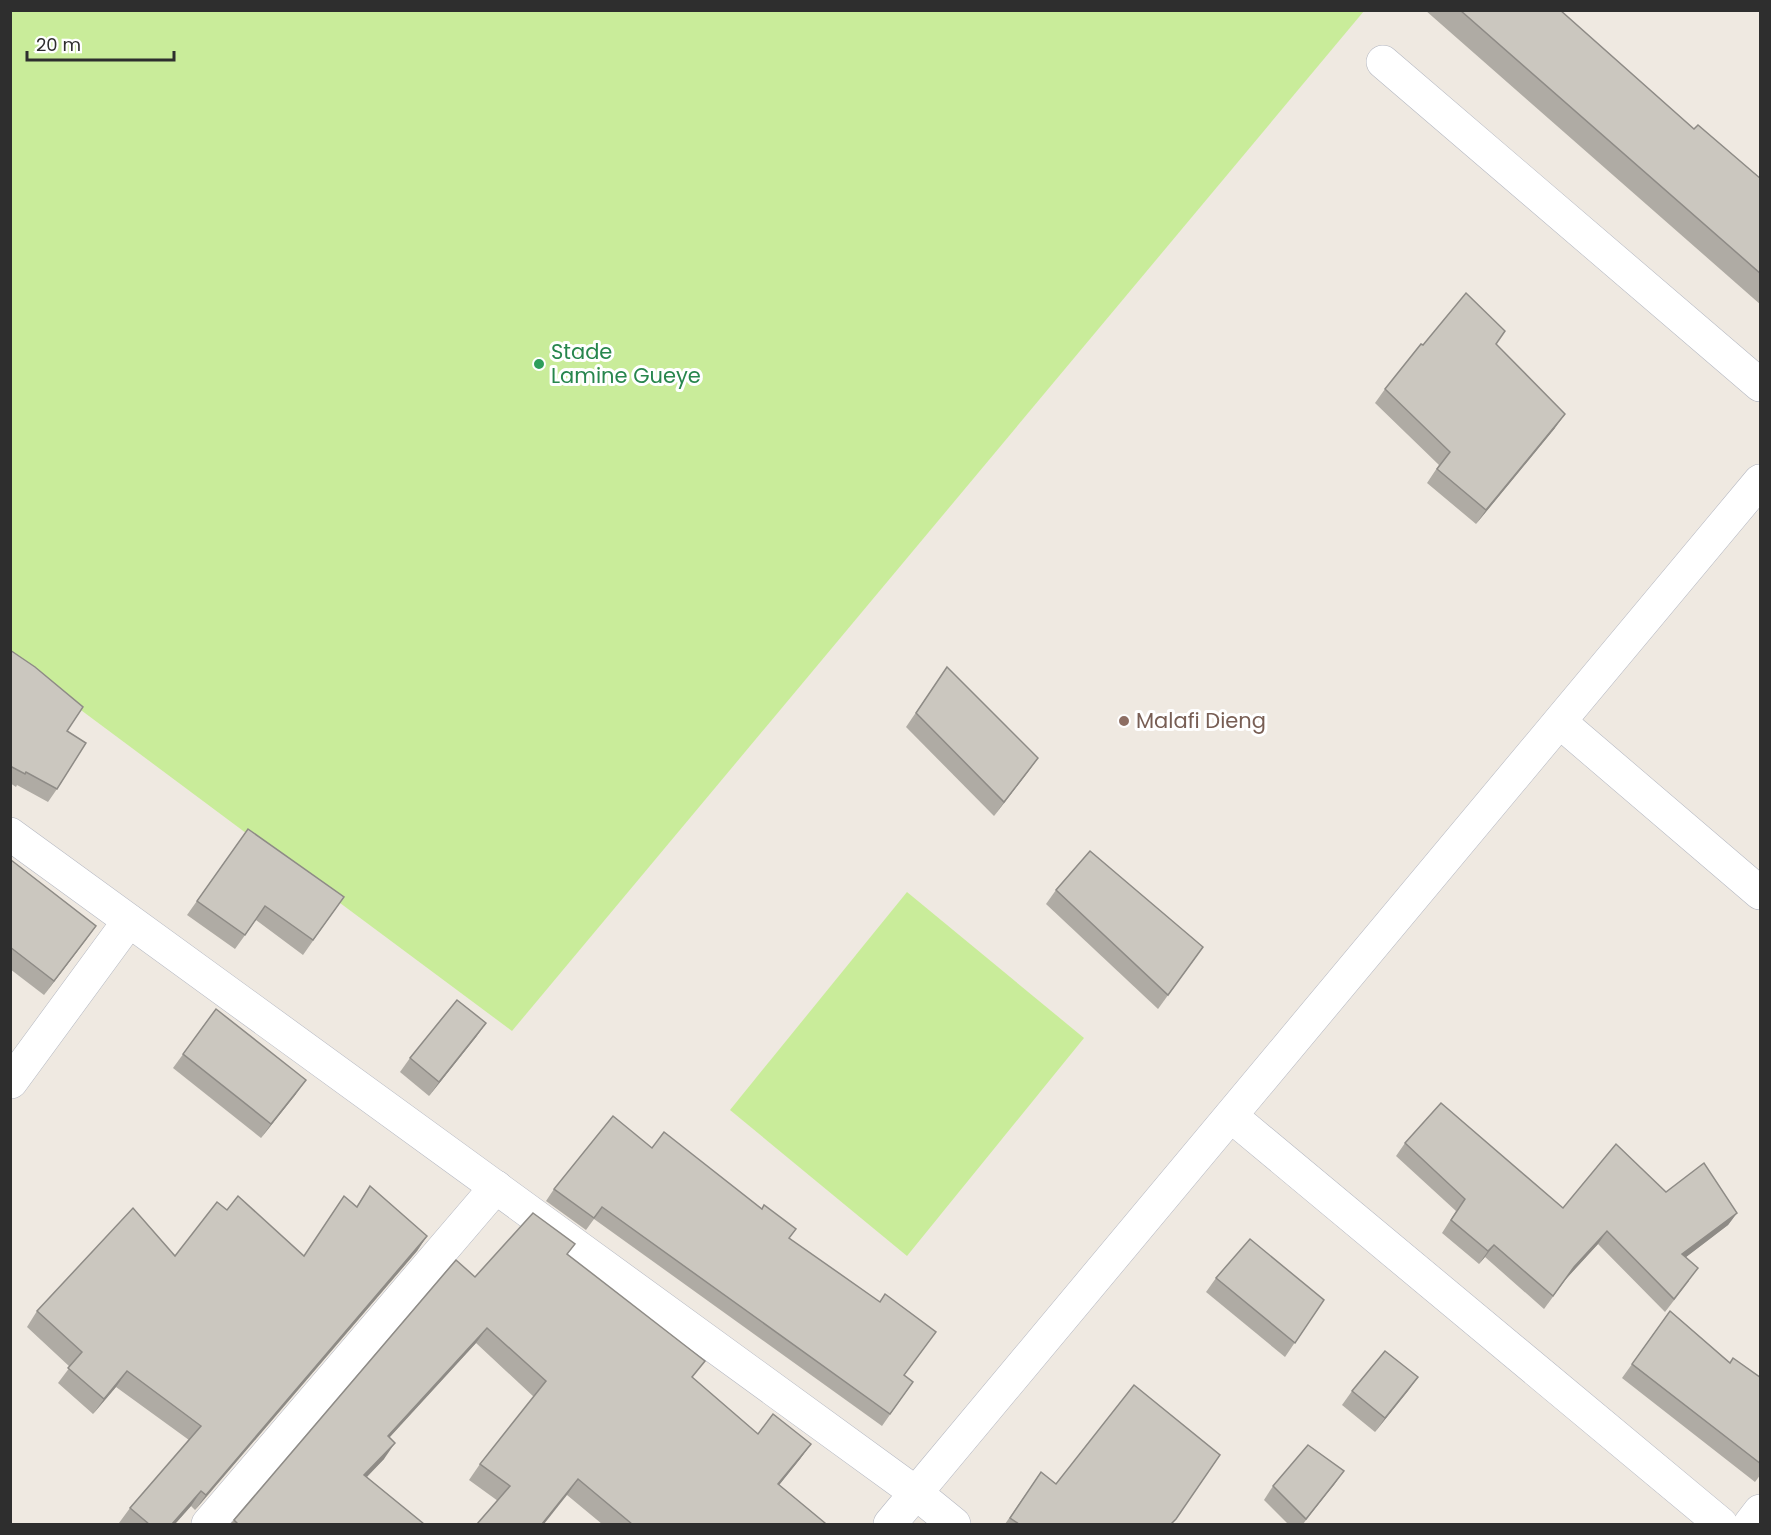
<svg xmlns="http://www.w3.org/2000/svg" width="1771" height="1535" viewBox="0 0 1771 1535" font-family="Poppins,sans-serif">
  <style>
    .pitch { fill: #c9ec9a }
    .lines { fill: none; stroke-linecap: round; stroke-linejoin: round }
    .minor-casing { stroke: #b4b7c1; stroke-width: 34 }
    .minor { stroke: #fff; stroke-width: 33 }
    .wall { fill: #afaba4 }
    .shaded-wall { fill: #8e8b86 }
    .building { fill: #cbc7bf; stroke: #8e8b86; stroke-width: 1.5 }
    .leisure-dot { fill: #2e9e5b; stroke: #fff; stroke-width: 2 }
    .education-dot { fill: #8d6e63; stroke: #fff; stroke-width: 2 }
    .labels { text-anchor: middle; stroke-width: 6; stroke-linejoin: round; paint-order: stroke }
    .leisure-label { font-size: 21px; fill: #27864d; stroke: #fff; text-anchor: start }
    .education-label { font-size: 21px; fill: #785e54; stroke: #fff; text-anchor: start }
  </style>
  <rect width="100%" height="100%" fill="#efe9e1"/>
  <g class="pitch">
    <polygon points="10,11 1364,11 512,1031 11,658"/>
    <polygon points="907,892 1084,1038 907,1256 730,1110"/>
  </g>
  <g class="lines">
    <defs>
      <g id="minor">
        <polyline points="1383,62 1760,385"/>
        <polyline points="1560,722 1760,893"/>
        <polyline points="10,834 916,1493 954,1524"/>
        <polyline points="11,1082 129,921"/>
        <polyline points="1231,1116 1721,1524"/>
        <polyline points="208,1524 496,1187"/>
        <polyline points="890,1524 1760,481"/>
        <polyline points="1750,1524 1760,1511"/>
      </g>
    </defs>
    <use href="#minor" class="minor-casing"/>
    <use href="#minor" class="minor"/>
  </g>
  <g class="wall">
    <polygon points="1425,10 1560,10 1694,129 1761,179 1761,305"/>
    <polygon points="1496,344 1555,428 1476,524 1427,483 1439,465 1375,403 1385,389 1423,345"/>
    <polygon points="10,650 67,731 57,789 48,802 17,785 16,787 10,783"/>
    <polygon points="947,667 1038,758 994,816 906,727"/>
    <polygon points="248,829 344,897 303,955 256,920 235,949 187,915"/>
    <polygon points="10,861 96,926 44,995 10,969"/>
    <polygon points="1056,890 1203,947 1158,1009 1046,904"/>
    <polygon points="216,1009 296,1094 261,1138 173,1068"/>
    <polygon points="486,1023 476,1037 429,1096 400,1072 410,1058"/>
    <polygon points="1405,1143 1563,1208 1666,1192 1737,1213 1728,1225 1686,1257 1689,1281 1665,1312 1598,1244 1565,1280 1544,1309 1485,1257 1479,1264 1442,1233 1456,1211 1396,1156"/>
    <polygon points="652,1148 762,1209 796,1229 789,1238 904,1375 913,1382 882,1426 594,1219 586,1230 546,1201 554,1189"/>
    <polygon points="370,1186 427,1236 417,1251 195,1510 191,1506 175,1524 121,1524 119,1523 130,1508 189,1440 116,1387 93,1414 58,1383 70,1367 27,1327 37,1311 175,1256 227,1210 304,1256 357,1206"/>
    <polygon points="567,1254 693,1378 758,1434 811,1444 800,1459 779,1485 824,1524 602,1524 567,1495 498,1501 469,1480 480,1464 534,1397 476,1343 389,1438 384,1459 367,1477 424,1524 230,1524 234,1520 475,1277"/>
    <polygon points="1216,1278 1324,1300 1285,1357 1206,1292"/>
    <polygon points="1670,1311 1730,1363 1761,1378 1761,1474 1755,1482 1622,1378"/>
    <polygon points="1418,1377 1375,1432 1342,1405 1352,1391"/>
    <polygon points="1220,1455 1172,1524 1005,1524 1041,1472 1056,1484"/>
    <polygon points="1344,1471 1303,1524 1288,1524 1264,1500 1273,1486"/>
  </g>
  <g class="shaded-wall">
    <polygon points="1565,414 1555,428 1476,524 1486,510"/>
    <polygon points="1038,758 1028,772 994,816 1004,802"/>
    <polygon points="96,926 86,940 44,995 54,981"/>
    <polygon points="486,1023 476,1037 429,1096 439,1082"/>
    <polygon points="306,1080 296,1094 261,1138 271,1124"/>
    <polygon points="1737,1213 1728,1225 1673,1267 1682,1254"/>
    <polygon points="1607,1231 1598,1244 1565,1280 1544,1309 1574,1267"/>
    <polygon points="427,1236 417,1251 195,1510 206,1495"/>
    <polygon points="1494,1245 1485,1257 1479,1264 1488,1251"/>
    <polygon points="487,1328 476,1343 376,1452 388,1436"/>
    <polygon points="127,1371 116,1387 93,1414 104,1399"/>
    <polygon points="1418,1377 1408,1391 1375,1432 1385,1418"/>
    <polygon points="395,1443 384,1459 353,1491 364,1475"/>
    <polygon points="811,1444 800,1459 767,1500 778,1484"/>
    <polygon points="1344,1471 1334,1485 1302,1524 1306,1519"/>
    <polygon points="578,1479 567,1495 544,1524 542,1524"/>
    <polygon points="201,1491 191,1506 175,1524 172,1524"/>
  </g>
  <g class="building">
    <polygon points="1460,10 1560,10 1694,129 1698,125 1761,179 1761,274"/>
    <polygon points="1466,293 1505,331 1496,344 1565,414 1486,510 1437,469 1450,452 1385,389 1421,344 1423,345"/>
    <polygon points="10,650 35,667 83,707 67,731 86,743 57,789 26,772 25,774 10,766"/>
    <polygon points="947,667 1038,758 1004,802 916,713"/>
    <polygon points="248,829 344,897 313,940 265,906 245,935 197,901"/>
    <polygon points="1090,851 1203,947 1168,995 1056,890"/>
    <polygon points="11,860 96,926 54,981 10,947 10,861"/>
    <polygon points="457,1000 486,1023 439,1082 410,1058"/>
    <polygon points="216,1009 306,1080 271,1124 183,1054"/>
    <polygon points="1441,1103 1563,1208 1616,1144 1666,1192 1704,1163 1737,1213 1682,1254 1698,1268 1674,1299 1607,1231 1574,1267 1553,1296 1494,1245 1488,1251 1451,1220 1465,1199 1405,1143"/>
    <polygon points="613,1116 652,1148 664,1132 762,1209 764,1205 796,1229 789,1238 880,1302 885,1294 936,1332 904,1375 913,1382 890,1414 602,1207 594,1218 554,1189"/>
    <polygon points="370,1186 427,1236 206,1495 201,1491 172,1524 149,1524 130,1508 201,1426 127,1371 104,1399 68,1368 82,1352 37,1311 133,1208 175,1256 217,1202 227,1210 238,1196 304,1256 344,1196 357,1207"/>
    <polygon points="533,1213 575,1244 567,1254 705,1361 692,1377 758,1434 773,1414 811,1444 778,1484 825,1523 824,1524 632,1524 578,1479 542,1524 477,1524 510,1486 480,1464 546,1381 487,1328 388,1436 395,1443 364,1475 424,1524 238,1524 234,1520 456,1260 475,1277"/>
    <polygon points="1250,1239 1324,1300 1295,1343 1216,1278"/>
    <polygon points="1670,1311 1730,1363 1733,1358 1761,1378 1761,1464 1632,1364"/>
    <polygon points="1385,1351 1418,1377 1385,1418 1352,1391"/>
    <polygon points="1134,1385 1220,1455 1176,1519 1171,1524 1019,1524 1010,1518 1041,1472 1056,1484"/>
    <polygon points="1308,1445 1344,1471 1306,1519 1273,1486"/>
  </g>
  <circle class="leisure-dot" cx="539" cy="364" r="6"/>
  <circle class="education-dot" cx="1124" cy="721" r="6"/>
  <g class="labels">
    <g class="leisure-label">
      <text x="551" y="359">Stade<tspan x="551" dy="24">Lamine Gueye</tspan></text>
    </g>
    <g class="education-label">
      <text x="1136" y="728">Malafi Dieng</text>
    </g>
  </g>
  <rect width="1771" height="1535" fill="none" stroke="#2e2e2e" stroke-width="24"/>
  <path d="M27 51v9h147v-9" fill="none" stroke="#2e2e2e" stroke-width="3"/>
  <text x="36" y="51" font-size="18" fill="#2e2e2e" stroke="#ffffff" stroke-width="4.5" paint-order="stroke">20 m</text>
</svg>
